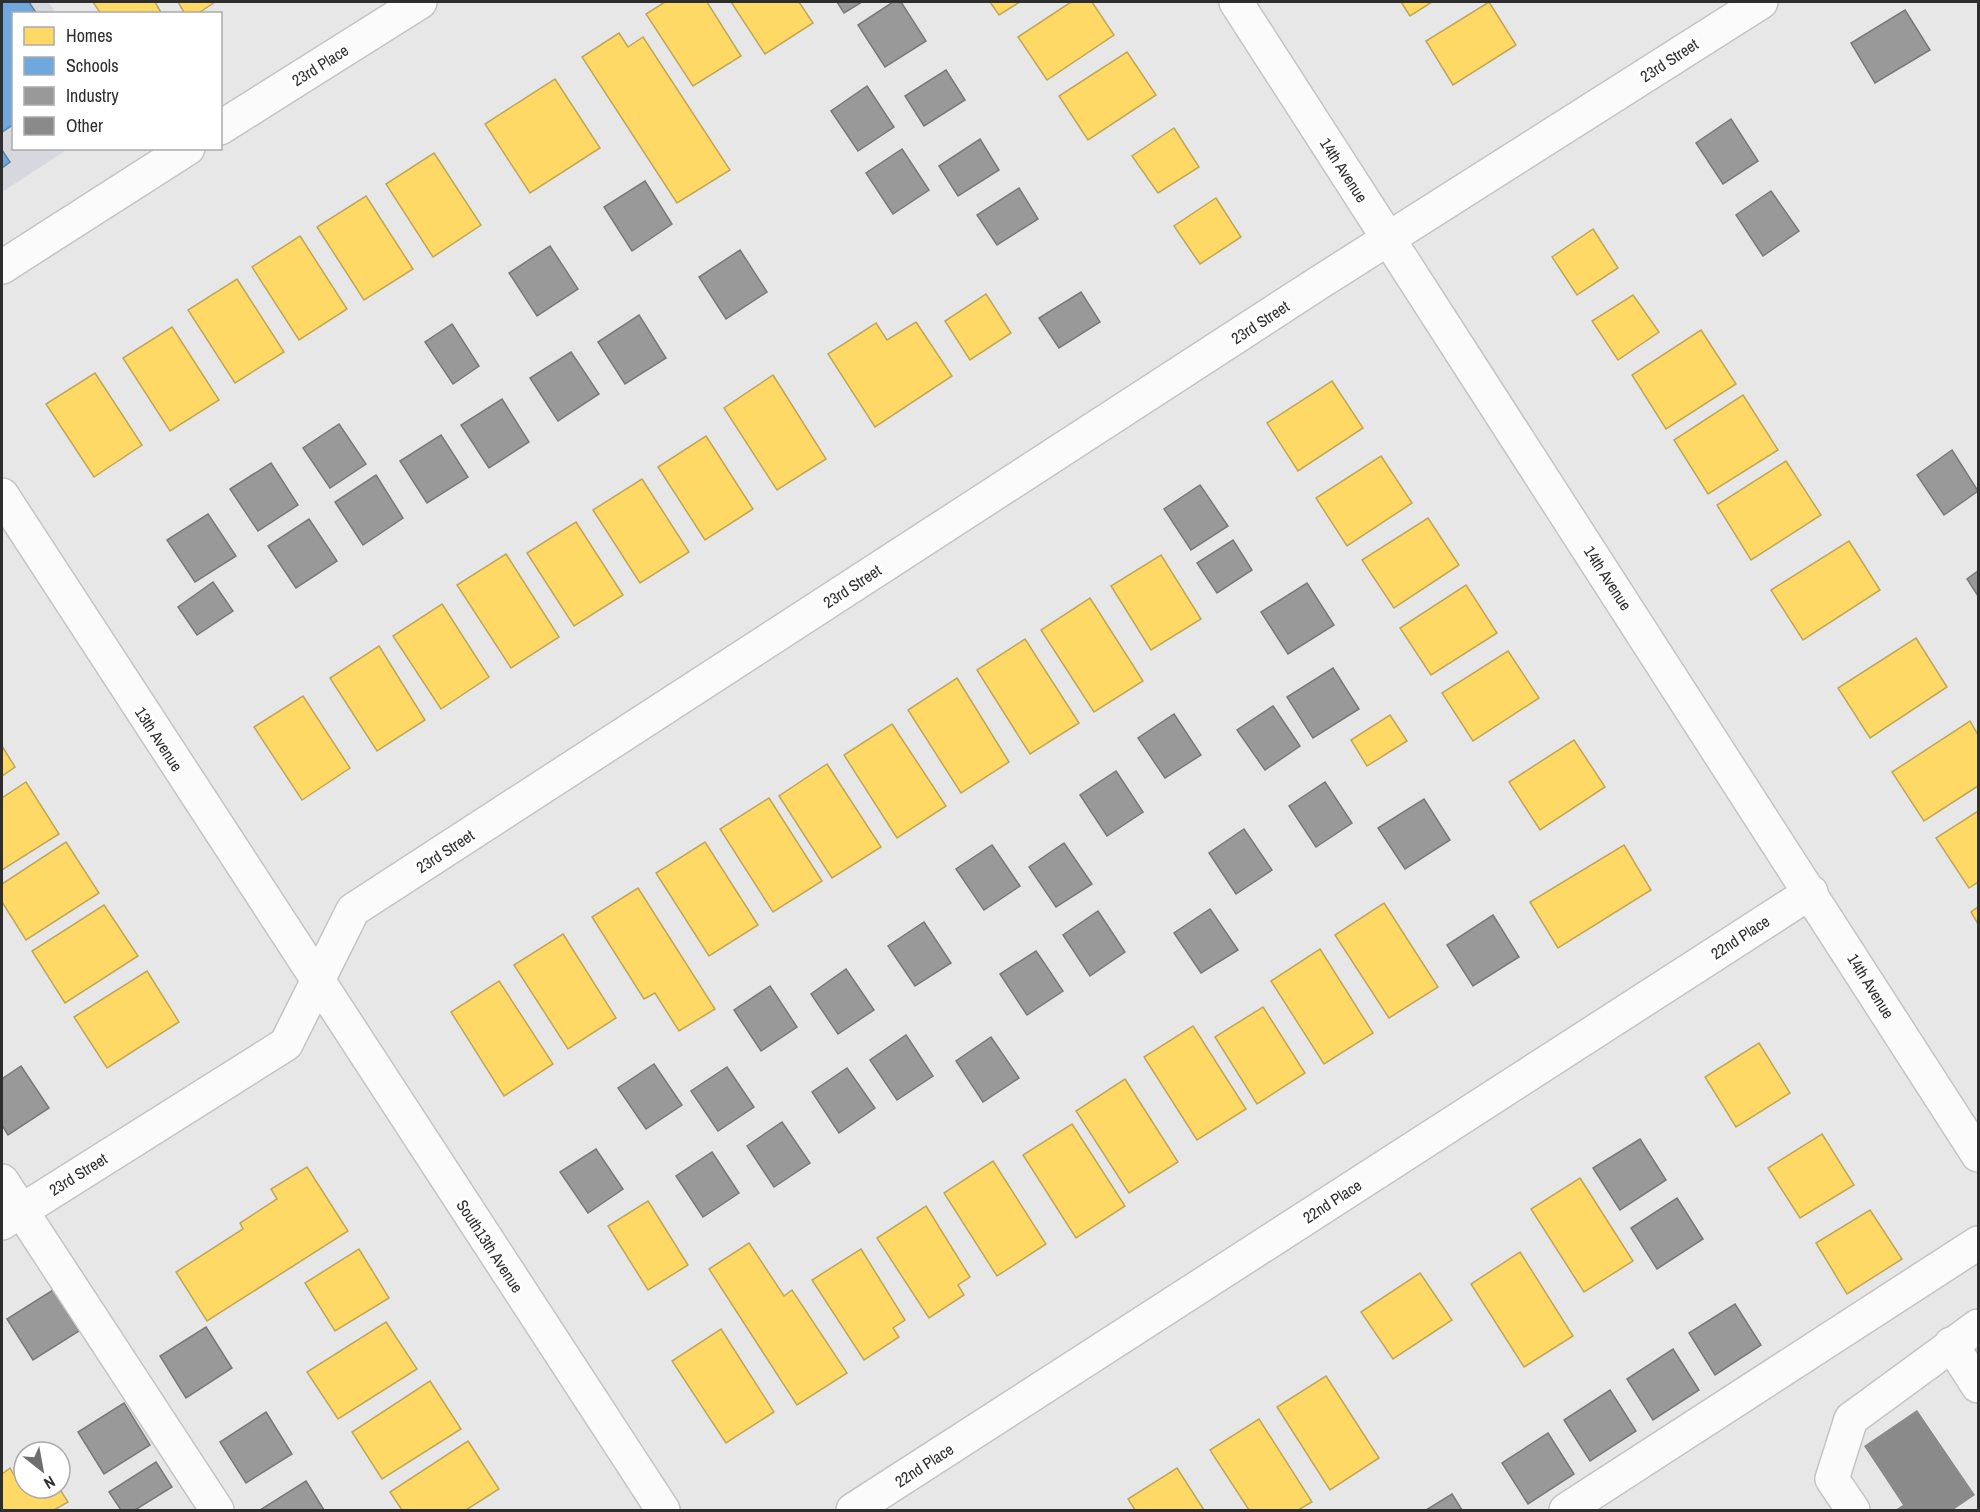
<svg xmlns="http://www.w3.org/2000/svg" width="1980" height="1512" viewBox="0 0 1980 1512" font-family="'Archivo Narrow',sans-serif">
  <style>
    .built { fill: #d6d8de }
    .homes { fill: #ffd966; stroke: #c0a656; stroke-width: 1.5 }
    .schools { fill: #6fa8dc; stroke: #5c83a8; stroke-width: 1.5 }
    .industry { fill: #999; stroke: #797979; stroke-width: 1.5 }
    .building { fill: #8a8a8a }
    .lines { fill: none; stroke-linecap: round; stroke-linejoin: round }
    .minor-casing { stroke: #c4c4c4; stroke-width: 36 }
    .minor { stroke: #fbfbfc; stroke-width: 33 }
    .labels { text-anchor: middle; stroke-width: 6; stroke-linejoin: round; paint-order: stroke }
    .street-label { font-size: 16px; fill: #2e2e2f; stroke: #fff }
  </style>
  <rect width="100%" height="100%" fill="#e7e7e8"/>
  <polygon class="built" points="2,2 48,2 56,13 14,14 14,148 68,149 2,192"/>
  <g class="homes">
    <polygon points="93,2 155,2 162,14 101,14"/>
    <polygon points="178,2 215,2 197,14 185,14"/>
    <polygon points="665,2 707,2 741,56 693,86 646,14"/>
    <polygon points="731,2 799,2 813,23 765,54"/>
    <polygon points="990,2 1020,2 999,15"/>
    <polygon points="1071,2 1092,2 1114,35 1047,80 1018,37"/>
    <polygon points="1401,2 1432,2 1410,16"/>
    <polygon points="1489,2 1516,45 1453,85 1426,41"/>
    <polygon points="619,33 628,47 643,37 730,170 677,203 582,57"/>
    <polygon points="1127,52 1156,95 1088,140 1059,96"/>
    <polygon points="555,79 600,148 530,193 485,124"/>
    <polygon points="1174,128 1199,167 1158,193 1132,156"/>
    <polygon points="434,153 481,225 433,257 386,184"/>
    <polygon points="366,196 413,269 364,300 317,227"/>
    <polygon points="1216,198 1241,237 1200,264 1174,226"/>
    <polygon points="1593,229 1618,268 1577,295 1552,257"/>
    <polygon points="300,236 347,309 299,340 252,267"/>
    <polygon points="237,279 284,352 235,383 188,310"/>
    <polygon points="986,294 1011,333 970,360 945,321"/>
    <polygon points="1633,295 1659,332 1618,360 1592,321"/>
    <polygon points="916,322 952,376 875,427 828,354 876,323 887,340"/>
    <polygon points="172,327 219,400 170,431 123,358"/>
    <polygon points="1701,330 1736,384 1666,429 1632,375"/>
    <polygon points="95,373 142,445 94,477 46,404"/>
    <polygon points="773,375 826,459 777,490 724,408"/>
    <polygon points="1332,381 1363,428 1298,471 1267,423"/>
    <polygon points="1743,395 1778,450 1708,494 1674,440"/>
    <polygon points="706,436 753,509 705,540 658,467"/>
    <polygon points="1381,456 1412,503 1347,546 1316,498"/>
    <polygon points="1786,461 1821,515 1751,560 1717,505"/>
    <polygon points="642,479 689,552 640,583 593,510"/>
    <polygon points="1428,518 1459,565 1394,608 1362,560"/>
    <polygon points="576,522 623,595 574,626 527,553"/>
    <polygon points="1849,541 1880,590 1803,640 1771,590"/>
    <polygon points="506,554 559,637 511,668 457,585"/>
    <polygon points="1161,555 1201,619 1151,650 1111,586"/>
    <polygon points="1466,585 1497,633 1431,675 1400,628"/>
    <polygon points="1090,598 1143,681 1094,712 1041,630"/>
    <polygon points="442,604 489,677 441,709 393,636"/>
    <polygon points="1916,638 1947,687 1870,738 1838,688"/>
    <polygon points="1025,639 1079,723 1030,754 977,670"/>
    <polygon points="379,646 425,720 377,751 330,678"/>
    <polygon points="1508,651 1539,698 1473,741 1442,693"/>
    <polygon points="957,678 1009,762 961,793 908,710"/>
    <polygon points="303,696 350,768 302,800 254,727"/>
    <polygon points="1390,715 1407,741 1367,766 1351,740"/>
    <polygon points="1970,721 1978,735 1978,786 1924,821 1892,772"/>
    <polygon points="892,724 946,806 897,838 844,755"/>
    <polygon points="1574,740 1605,787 1540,830 1509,782"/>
    <polygon points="2,746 15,767 2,776"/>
    <polygon points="827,764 881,847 832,878 779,796"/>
    <polygon points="26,782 59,834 2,870 2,798"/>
    <polygon points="769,798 822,881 773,912 720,829"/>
    <polygon points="1978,811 1978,882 1969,888 1936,838"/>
    <polygon points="66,842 99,893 26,940 2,902 2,884"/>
    <polygon points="705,842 758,925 709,956 656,873"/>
    <polygon points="1624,845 1651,890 1558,948 1530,902"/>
    <polygon points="638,888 715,1009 679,1031 655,993 644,999 592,917"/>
    <polygon points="1384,903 1438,987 1389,1018 1335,935"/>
    <polygon points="104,905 138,956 65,1003 32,951"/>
    <polygon points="1978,907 1978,924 1971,912"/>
    <polygon points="563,934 616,1018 568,1049 514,965"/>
    <polygon points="1320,949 1373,1033 1324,1064 1271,981"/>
    <polygon points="147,971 179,1022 107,1068 74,1017"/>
    <polygon points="499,981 553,1064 504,1096 451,1012"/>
    <polygon points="1263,1007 1305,1073 1257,1104 1215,1037"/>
    <polygon points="1193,1026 1246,1109 1197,1140 1144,1057"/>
    <polygon points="1759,1043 1790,1093 1736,1127 1705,1077"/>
    <polygon points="1125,1079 1178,1162 1129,1193 1076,1111"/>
    <polygon points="1072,1124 1125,1206 1076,1238 1023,1155"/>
    <polygon points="1822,1134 1854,1185 1800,1218 1768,1168"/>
    <polygon points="993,1161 1046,1244 997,1276 944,1193"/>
    <polygon points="307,1167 348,1231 207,1321 176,1272 243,1229 240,1223 277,1199 271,1189"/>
    <polygon points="1580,1178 1633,1261 1584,1292 1531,1209"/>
    <polygon points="648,1201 688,1265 648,1290 608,1226"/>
    <polygon points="926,1206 970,1277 958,1285 964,1295 929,1318 877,1238"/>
    <polygon points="1870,1210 1902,1259 1847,1294 1816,1243"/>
    <polygon points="749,1243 784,1296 792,1290 847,1373 797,1405 709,1269"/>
    <polygon points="359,1249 389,1298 335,1331 305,1283"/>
    <polygon points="861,1249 905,1320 893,1328 899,1337 864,1360 812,1280"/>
    <polygon points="1520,1252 1573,1336 1524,1367 1471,1284"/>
    <polygon points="1420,1273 1452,1320 1393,1359 1361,1312"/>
    <polygon points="386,1322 417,1369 338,1419 307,1372"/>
    <polygon points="721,1329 774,1412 726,1443 672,1361"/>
    <polygon points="1326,1376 1379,1458 1330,1490 1277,1407"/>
    <polygon points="430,1381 461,1429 382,1479 352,1432"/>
    <polygon points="1259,1419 1312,1502 1298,1510 1249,1510 1210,1450"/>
    <polygon points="468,1441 499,1489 466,1510 402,1510 390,1492"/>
    <polygon points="10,1468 20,1486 24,1483 24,1488 59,1488 68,1502 54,1510 2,1510 2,1474"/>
    <polygon points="1177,1468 1204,1510 1135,1510 1128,1499"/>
  </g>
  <g class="schools">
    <polygon points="2,2 29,2 37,14 14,14 14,124 2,132"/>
    <polygon points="2,150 10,162 2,168"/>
  </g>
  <g class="industry">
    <polygon points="837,2 862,2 844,13"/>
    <polygon points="893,2 901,2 926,41 885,67 858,25"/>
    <polygon points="1905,10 1930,50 1875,83 1851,43"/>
    <polygon points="946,70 965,100 924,126 905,96"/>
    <polygon points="867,86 894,127 858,151 831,111"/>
    <polygon points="1731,119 1758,161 1723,184 1696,143"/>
    <polygon points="980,139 999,170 958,196 939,166"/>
    <polygon points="902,149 929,190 893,214 866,173"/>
    <polygon points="645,181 672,224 632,251 604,207"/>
    <polygon points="1019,188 1038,219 997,245 977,215"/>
    <polygon points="1771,191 1799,231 1763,256 1736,215"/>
    <polygon points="550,246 578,289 537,316 509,273"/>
    <polygon points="740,250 767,292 726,319 699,277"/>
    <polygon points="1081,292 1100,322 1059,348 1039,318"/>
    <polygon points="639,315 666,358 625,384 598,342"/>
    <polygon points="452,324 479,366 453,384 425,342"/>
    <polygon points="571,352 599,394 558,421 530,378"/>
    <polygon points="502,399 529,442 489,468 461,425"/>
    <polygon points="339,424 366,464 330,488 303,448"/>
    <polygon points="441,435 468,477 427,503 400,461"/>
    <polygon points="1952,450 1978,491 1944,515 1917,475"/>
    <polygon points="271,463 298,505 258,531 230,489"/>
    <polygon points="376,475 403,518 363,545 335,502"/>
    <polygon points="1200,485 1228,526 1191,550 1164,509"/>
    <polygon points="208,514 236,556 195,582 167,540"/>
    <polygon points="309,519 337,561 296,588 268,546"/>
    <polygon points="1233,540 1252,570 1217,593 1197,563"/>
    <polygon points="1978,571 1978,596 1967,579"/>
    <polygon points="213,582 233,611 197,635 178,607"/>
    <polygon points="1307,583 1334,625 1288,654 1261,612"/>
    <polygon points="1333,668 1359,709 1313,738 1287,697"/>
    <polygon points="1273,706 1300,746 1265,770 1237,730"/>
    <polygon points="1174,714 1201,755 1165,778 1138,738"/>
    <polygon points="1116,771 1143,812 1107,836 1080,795"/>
    <polygon points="1325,782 1352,823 1316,847 1289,806"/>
    <polygon points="1424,799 1450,840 1405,869 1378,828"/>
    <polygon points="1244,829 1272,870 1236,894 1209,853"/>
    <polygon points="1064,843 1092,884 1056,907 1029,867"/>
    <polygon points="992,845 1020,886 984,910 956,869"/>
    <polygon points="1210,909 1238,950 1201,973 1174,933"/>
    <polygon points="1098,911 1125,952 1090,976 1063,935"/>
    <polygon points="1493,915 1519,957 1473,986 1447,945"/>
    <polygon points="924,922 951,963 915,986 888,946"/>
    <polygon points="1036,951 1063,991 1027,1015 1000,974"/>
    <polygon points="846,969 874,1010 838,1034 811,994"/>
    <polygon points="770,986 797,1027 761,1051 734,1010"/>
    <polygon points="906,1035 933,1076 897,1100 870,1060"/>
    <polygon points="991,1037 1019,1078 983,1102 956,1061"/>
    <polygon points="654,1064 682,1105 646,1129 618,1088"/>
    <polygon points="21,1066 49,1108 8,1135 2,1125 2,1079"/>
    <polygon points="727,1067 754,1107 718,1131 691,1091"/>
    <polygon points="847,1068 875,1108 839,1133 812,1092"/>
    <polygon points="782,1122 810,1163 774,1187 747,1146"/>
    <polygon points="1640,1139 1666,1180 1620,1210 1593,1168"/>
    <polygon points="596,1149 623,1189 588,1213 560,1172"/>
    <polygon points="712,1152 739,1193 703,1217 676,1176"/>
    <polygon points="1677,1198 1703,1239 1657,1269 1631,1228"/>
    <polygon points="53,1290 79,1331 33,1360 7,1319"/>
    <polygon points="1735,1304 1761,1345 1715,1375 1689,1333"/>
    <polygon points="206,1327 232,1368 186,1398 160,1356"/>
    <polygon points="1673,1349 1699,1390 1653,1420 1627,1379"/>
    <polygon points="1610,1390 1636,1431 1590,1461 1564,1420"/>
    <polygon points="124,1403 150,1445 104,1474 78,1432"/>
    <polygon points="266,1412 292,1454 246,1483 220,1442"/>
    <polygon points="1548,1433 1574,1474 1528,1504 1502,1463"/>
    <polygon points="156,1462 172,1487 135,1510 121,1510 109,1492"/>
    <polygon points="306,1481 324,1510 260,1510"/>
    <polygon points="1452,1494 1462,1510 1426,1510"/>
  </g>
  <polygon class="building" points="1917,1410 1975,1495 1953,1510 1895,1510 1903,1505 1864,1446"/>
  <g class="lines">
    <defs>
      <g id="minor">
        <polyline points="1236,2 1978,1155"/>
        <polyline points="220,128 420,2"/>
        <polyline points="2,267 188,148"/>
        <polyline points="2,495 663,1510"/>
        <polyline points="2,1181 217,1510"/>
        <polyline points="2,1223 286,1044 353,910 1317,284 1761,2"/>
        <polyline points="1951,1344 1978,1386"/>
        <polyline points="853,1510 1811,892"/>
        <polyline points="1566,1510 1978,1243"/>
        <polyline points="1853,1510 1832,1479 1851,1419 1978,1326"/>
      </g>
    </defs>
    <use href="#minor" class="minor-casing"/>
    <use href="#minor" class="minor"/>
  </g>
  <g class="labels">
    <g class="street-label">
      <text transform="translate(1669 60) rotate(-33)" y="6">23rd Street</text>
      <text transform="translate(320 65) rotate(-32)" y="6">23rd Place</text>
      <text transform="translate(1344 170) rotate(57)" y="6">14th Avenue</text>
      <text transform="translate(1260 322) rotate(-33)" y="6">23rd Street</text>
      <text transform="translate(1608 578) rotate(57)" y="6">14th Avenue</text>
      <text transform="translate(852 586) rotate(-33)" y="6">23rd Street</text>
      <text transform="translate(159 739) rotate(57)" y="6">13th Avenue</text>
      <text transform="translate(445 851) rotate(-33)" y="6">23rd Street</text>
      <text transform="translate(1740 937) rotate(-33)" y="6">22nd Place</text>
      <text transform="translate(1871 986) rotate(58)" y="6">14th Avenue</text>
      <text transform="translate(78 1174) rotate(-32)" y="6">23rd Street</text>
      <text transform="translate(1332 1201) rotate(-33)" y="6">22nd Place</text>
      <text transform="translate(490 1246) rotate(57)" y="6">South13th Avenue</text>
      <text transform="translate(924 1465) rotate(-33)" y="6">22nd Place</text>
    </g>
  </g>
  <rect width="1980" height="1512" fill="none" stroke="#2e2e2f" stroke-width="6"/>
  <rect x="12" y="12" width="210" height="138" fill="#ffffff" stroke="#ababac" stroke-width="1.5"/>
  <rect x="24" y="27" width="30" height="18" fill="#ffd966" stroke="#ababac" stroke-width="1.5"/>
  <text x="66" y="42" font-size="18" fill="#2e2e2f">Homes</text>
  <rect x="24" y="57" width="30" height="18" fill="#6fa8dc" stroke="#ababac" stroke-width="1.5"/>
  <text x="66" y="72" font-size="18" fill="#2e2e2f">Schools</text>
  <rect x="24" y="87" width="30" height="18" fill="#999999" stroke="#ababac" stroke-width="1.5"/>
  <text x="66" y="102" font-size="18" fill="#2e2e2f">Industry</text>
  <rect x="24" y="117" width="30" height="18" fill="#8a8a8a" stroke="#ababac" stroke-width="1.5"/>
  <text x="66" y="132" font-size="18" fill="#2e2e2f">Other</text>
  <g transform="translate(42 1470) rotate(149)"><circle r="28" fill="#ffffff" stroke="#ababac" stroke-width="1.5"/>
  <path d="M0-4.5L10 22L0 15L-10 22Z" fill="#6f6f70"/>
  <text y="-9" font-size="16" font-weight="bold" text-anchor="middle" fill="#2e2e2f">N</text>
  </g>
</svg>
